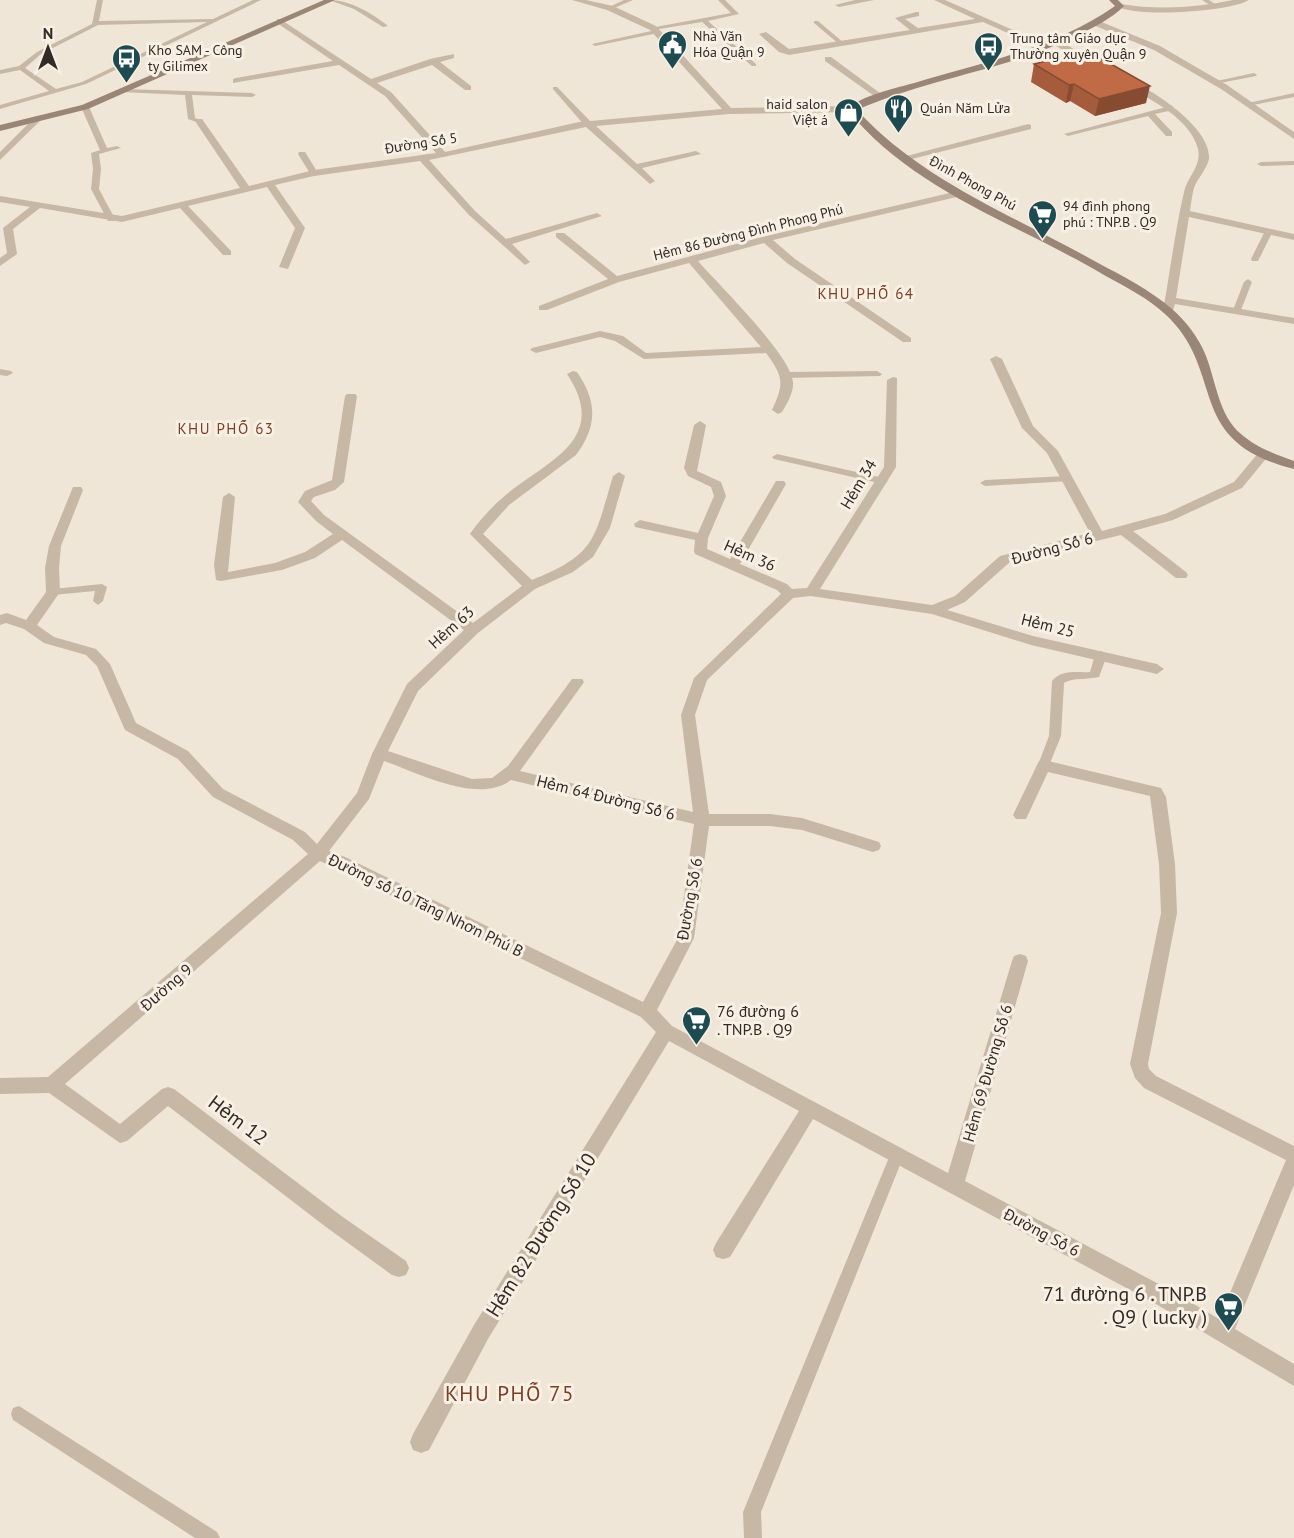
<svg xmlns="http://www.w3.org/2000/svg" width="1294" height="1538" viewBox="0 0 1294 1538" font-family="'PT Sans',sans-serif">
  <style>
    .lines { fill: none; stroke-linecap: round; stroke-linejoin: round }
    .lane { fill: #c7b7a5; fill-rule: evenodd }
    .street { fill: #c7b7a5; fill-rule: evenodd }
    .secondary { fill: #9a8677; fill-rule: evenodd }
    .wall { fill: #a55c3c }
    .shaded-wall { fill: #864b31 }
    .building { fill: #c06b46; stroke: #864b31; stroke-width: 1.5 }
    .labels { text-anchor: middle; stroke-width: 6; stroke-linejoin: round; paint-order: stroke }
    .far-poi-label { font-size: 14px; fill: #332b26; stroke: #f8f0e4; text-anchor: start }
    .far-street-label { font-size: 14px; fill: #332b26; stroke: #f8f0e4 }
    .far-neighbourhood-label { font-size: 15px; letter-spacing: 1.5px; fill: #7e3e23; stroke: #f8f0e4 }
    .street-label { font-size: 16px; fill: #332b26; stroke: #f8f0e4 }
    .poi-label { font-size: 16px; fill: #332b26; stroke: #f8f0e4; text-anchor: start }
    .near-street-label { font-size: 20px; fill: #332b26; stroke: #f8f0e4 }
    .near-poi-label { font-size: 20px; fill: #332b26; stroke: #f8f0e4; text-anchor: end }
    .near-neighbourhood-label { font-size: 21px; letter-spacing: 1.5px; fill: #7e3e23; stroke: #f8f0e4 }
  </style>
  <rect width="100%" height="100%" fill="#f0e6d8"/>
  <g class="lines">
    <g class="lane">
      <path d="M97,0H103L99,21L213,19L253,0H261L86,84L0,109V105L49,91L20,70L0,74V70L19,66L37,52L92,24ZM207,22L82,82L56,89L25,68L41,54L98,25Z"/>
      <path d="M329,0C350,0 372,13 388,26L383,27L354,9Z"/>
      <polygon points="624,0 633,0 612,9 607,8"/>
      <polygon points="718,0 725,0 739,14 708,21 756,64 756,66 752,66 702,22 653,30 650,28 731,13"/>
      <polygon points="1202,0 1209,0 1218,6 1213,7"/>
      <polygon points="814,21 818,21 844,43 844,45 840,45 814,23"/>
      <polygon points="656,30 658,31 658,33 595,46 592,44"/>
      <polygon points="1254,73 1257,75 1256,76 1215,84 1212,82"/>
      <polygon points="553,87 557,87 591,122 591,126 585,126 553,89"/>
      <polygon points="123,89 252,93 256,95 252,97 192,95 195,118 203,121 199,123 188,119 185,95 121,92 120,91"/>
      <polygon points="1294,93 1294,97 1248,106 1244,104"/>
      <polygon points="82,105 89,107 107,148 117,146 121,148 99,154 101,169 99,189 115,219 114,221 108,221 91,189 93,169 91,153 100,150 81,107"/>
      <polygon points="1170,106 1173,106 1173,110 1155,114 1172,132 1172,136 1166,136 1148,116 1068,136 1064,134"/>
      <polygon points="299,152 305,152 318,173 317,175 311,175 298,154"/>
      <polygon points="1294,161 1294,165 1261,166 1257,164 1261,162"/>
      <polygon points="1266,229 1273,231 1258,261 1252,261 1251,259"/>
      <polygon points="1248,279 1252,282 1241,310 1234,312 1233,310 1244,282"/>
      <polygon points="877,371 882,374 880,376 785,378 780,375 785,372"/>
      <polygon points="777,454 883,478 888,481 883,484 774,459 772,457"/>
      <polygon points="1067,476 1072,479 1070,481 985,486 980,483 985,480"/>
      <polygon points="102,584 107,587 103,601 98,605 93,601 95,591 53,595 48,592 53,589"/>
      <path d="M1101,651L1107,655L1099,677C1088,680 1073,677 1064,683L1061,736L1048,768H1040L1038,765L1049,736L1052,681C1062,669 1076,673 1090,672L1095,655Z"/>
      <polygon points="897,1148 902,1150 904,1155 761,1512 762,1538 744,1538 743,1512 890,1155 892,1150"/>
      <polygon points="19,1406 217,1532 220,1538 195,1538 13,1420 11,1414 13,1408"/>
    </g>
    <g class="street">
      <polygon points="572,0 586,0 613,6 656,26 731,108 851,106 855,109 851,112 729,114 596,126 637,164 696,151 701,154 642,168 655,181 650,184 586,127 429,160 475,211 506,239 597,213 602,216 512,244 530,262 525,265 469,215 420,161 314,176 275,185 305,228 288,269 279,267 295,228 267,187 188,206 231,251 231,255 223,255 180,208 122,222 40,208 13,229 17,254 0,266 0,258 7,253 3,228 30,207 0,202 0,196 122,216 240,188 195,121 196,119 202,119 249,186 314,170 436,153 385,96 339,65 233,83 233,79 236,78 333,61 277,23 277,19 280,19 371,79 430,59 454,54 454,58 440,62 471,86 471,90 465,90 432,65 377,83 391,92 445,152 579,122 722,109 650,30 607,10"/>
      <polygon points="855,0 874,0 839,7 835,5"/>
      <polygon points="934,0 945,0 1051,47 1044,49 983,22 789,55 779,52 759,34 766,32 789,49 910,30 895,18 916,12 919,12 919,16 905,19 918,28 975,19"/>
      <path d="M1233,0H1249C1229,12 1136,18 1116,6L1120,4C1158,10 1195,8 1233,0Z"/>
      <polygon points="1093,21 1099,21 1160,46 1227,85 1294,132 1294,139 1221,89 1154,50 1093,25"/>
      <polygon points="1054,41 1060,41 1098,63 1091,65 1054,45"/>
      <polygon points="825,57 831,57 884,96 877,98 825,61"/>
      <path d="M1130,81C1154,90 1212,129 1209,159C1207,169 1197,179 1194,188C1192,195 1191,204 1190,211L1294,234V240L1189,217L1176,298L1294,318V324L1175,304L1172,313H1164L1163,311C1170,272 1175,231 1184,192C1187,177 1202,166 1198,149C1190,118 1152,101 1127,86L1126,84Z"/>
      <polygon points="36,116 43,118 0,160 0,152"/>
      <polygon points="1028,124 1031,125 1031,129 904,161 899,158"/>
      <path d="M958,191L961,192V196L773,240L795,259L911,338V342H903L787,263L764,243L698,261C718,284 791,355 793,382C794,392 787,404 782,412L778,414L772,410C784,384 784,377 766,353L644,359L615,341L600,337L536,353L530,350L532,348L600,331L623,336L646,353L761,347L689,263L619,282L547,310H539V306L608,279L556,237V233H564L617,276L762,237Z"/>
      <path d="M996,356L1002,359L1033,426L1058,451L1102,531L1165,514L1234,482L1259,452H1267L1269,455L1242,488L1173,520L1133,531L1186,572L1188,575L1186,578H1176L1121,535L1010,562L965,602L947,610L1033,636L1157,664L1164,669L1157,674L1031,645L932,614L811,596L793,598L707,680L695,715L709,814H770L802,818L879,842L881,846L879,850L873,852L802,830L770,826H709L694,938L657,1010L672,1026L948,1173L1012,961L1014,956L1020,954L1026,956L1028,961L965,1181L1170,1290L1219,1319L1286,1160L1144,1088L1135,1078L1130,1064L1161,913L1159,864L1150,796L1048,772L1026,819H1016L1013,815L1037,765L1039,761L1044,760L1161,788L1166,797L1175,864L1177,913L1148,1064L1149,1069L1156,1076L1294,1146V1185L1235,1329L1294,1364V1386L1156,1304L813,1119L730,1257L723,1259L716,1257L713,1250L716,1243L799,1111L669,1041L488,1339L429,1450L421,1453L413,1450L410,1442L413,1434L474,1325L656,1032L641,1017L320,861L65,1084L120,1124L162,1089L168,1087L174,1089L340,1215L406,1261L409,1268L406,1275L399,1277L392,1275L326,1227L168,1106L127,1141L120,1143L49,1093L0,1094V1078L48,1077L308,854L293,840L213,797L178,759L125,730L97,666L86,655L44,643L24,629L6,623L0,625V615L7,613L26,620L46,592L45,568L49,546L73,487H81L83,490L61,546L59,568L60,592L37,625L54,637L96,649L110,664L136,723L188,751L223,789L305,832L317,844L357,793L372,754L407,684L464,630L342,540L315,558L282,570L221,581L216,580L214,565L223,497L229,493L235,497L228,572L275,563L305,552L333,534L316,521L298,502L305,491L332,480L345,396L347,394H355L357,396L344,482L335,490L314,497L311,501L324,515L473,623L522,586L470,534C478,522 489,510 500,500C540,463 613,443 567,374L573,371L577,372C597,401 598,425 576,455L509,505L483,534L532,580C597,554 594,539 613,476L619,472L625,476L610,528L593,557L573,572L535,589L478,633L418,691L388,751L472,779L492,778L508,766L572,679H582L584,682L582,685L520,771L693,812L681,715L694,678L781,594L777,590L695,554L694,551L695,540L635,527L634,524L640,520L698,533L714,496L711,487L688,476L684,468L694,425L700,421L706,425L697,471L721,482L726,496L708,538L707,549L730,559L776,481H784L786,484L740,564L787,584L792,589L807,588L884,467L887,380L893,377L897,378L896,467L820,589L932,605L955,596L1000,556L1090,533L1047,453L1022,428L990,359ZM384,761C419,773 478,805 511,780L694,824L678,938L643,1002L345,857L329,851L369,799Z"/>
      <polygon points="0,369 11,371 13,373 7,376 0,375"/>
    </g>
    <g class="secondary">
      <polygon points="324,0 335,0 88,109 0,131 0,125 82,105"/>
      <path d="M1109,0H1118L1124,6C1111,19 1094,27 1078,35C1008,70 928,78 857,110C923,182 1015,216 1098,263C1123,276 1150,290 1172,309C1186,321 1199,338 1206,356C1216,382 1219,416 1241,434C1257,448 1275,454 1294,461V469C1182,441 1228,372 1165,314C1148,298 1124,286 1104,275C1018,224 911,190 847,109C866,93 899,88 924,80C990,61 1058,46 1115,6Z"/>
    </g>
  </g>
  <polygon class="wall" points="1034,64 1146,103 1095,116 1070,101 1066,103 1031,82"/>
  <g class="shaded-wall">
    <polygon points="1074,84 1070,101 1066,103 1069,85"/>
    <polygon points="1150,86 1146,103 1095,116 1099,99"/>
  </g>
  <polygon class="building" points="1088,51 1150,86 1099,99 1074,84 1069,85 1034,64"/>
  <defs>
    <symbol id="civic-pin" viewBox="-11 -11 22 30"><path d="M0 17L-7.5 6A9.5 9.5 0 1 1 7.5 6Z" fill="#1e4b52" stroke="#f8f0e4"/><path d="M-.6-6.5H3V-4.5H.6V-3L4-1V1h2V6H-6V1h2V-1L-.6-3ZM-1.2 2.5V6h2.4V2.5Z" fill="#fff"/></symbol>
    <symbol id="bus-pin" viewBox="-11 -11 22 30"><path d="M0 17L-7.5 6A9.5 9.5 0 1 1 7.5 6Z" fill="#1e4b52" stroke="#f8f0e4"/><path d="M-5-6H5V4H4V6H2V4H-2V6H-4V4H-5ZM-3.5-4V0h7V-4ZM-3.5 1.2v1.5H-2V1.2ZM2 1.2v1.5H3.5V1.2Z" fill="#fff"/></symbol>
    <symbol id="restaurant-pin" viewBox="-11 -11 22 30"><path d="M0 17L-7.5 6A9.5 9.5 0 1 1 7.5 6Z" fill="#1e4b52" stroke="#f8f0e4"/><path d="M-5-6h1v4h1v-4h1v4h1v-4h1v5L-1.5 .5V6h-2V.5L-5-1ZM5-6V6H3V1.5H1.5Q1.5-4 5-6Z" fill="#fff"/></symbol>
    <symbol id="shop-pin" viewBox="-11 -11 22 30"><path d="M0 17L-7.5 6A9.5 9.5 0 1 1 7.5 6Z" fill="#1e4b52" stroke="#f8f0e4"/><path d="M-5-2.5h2.3a2.7 3.5 0 0 1 5.4 0H5L5.5 6h-11ZM-1.5-2.5h3a1.5 2.3 0 0 0-3 0Z" fill="#fff"/></symbol>
    <symbol id="supermarket-pin" viewBox="-11 -11 22 30"><path d="M0 17L-7.5 6A9.5 9.5 0 1 1 7.5 6Z" fill="#1e4b52" stroke="#f8f0e4"/><path d="M-6-5.5h2.5l.6 2H6L4.5 2H-2.5L-4.4-4H-6ZM-1.5 3.2a1.3 1.3 0 1 0 .1 0ZM3 3.2a1.3 1.3 0 1 0 .1 0Z" fill="#fff"/></symbol>
  </defs>
  <g fill-rule="evenodd">
    <use href="#civic-pin" x="656" y="28" width="33" height="45"/>
    <use href="#bus-pin" x="972" y="30" width="33" height="45"/>
    <use href="#bus-pin" x="110" y="42" width="33" height="45"/>
    <use href="#restaurant-pin" x="882" y="92" width="33" height="45"/>
    <use href="#shop-pin" x="832" y="96" width="33" height="45"/>
    <use href="#supermarket-pin" x="1026" y="198" width="33" height="45"/>
    <use href="#supermarket-pin" x="680" y="1004" width="33" height="45"/>
    <use href="#supermarket-pin" x="1212" y="1290" width="33" height="45"/>
  </g>
  <g class="labels">
    <g class="far-poi-label">
      <text x="693" y="41">Nhà Văn<tspan x="693" dy="16">Hóa Quận 9</tspan></text>
      <text x="1010" y="43">Trung tâm Giáo dục<tspan x="1010" dy="16">Thường xuyên Quận 9</tspan></text>
      <text x="148" y="55">Kho SAM - Công<tspan x="148" dy="16">ty Gilimex</tspan></text>
      <text x="828" y="109" text-anchor="end">haid salon<tspan x="828" dy="16">Việt á</tspan></text>
      <text x="920" y="113">Quán Năm Lửa</text>
      <text x="1063" y="211">94 đình phong<tspan x="1063" dy="16">phú : TNP.B . Q9</tspan></text>
    </g>
    <g class="far-street-label">
      <text transform="translate(421 143) rotate(-9)" y="5">Đường Số 5</text>
      <text transform="translate(973 183) rotate(29)" y="5">Đình Phong Phú</text>
      <text transform="translate(748 232) rotate(-14)" y="5">Hẻm 86 Đường Đình Phong Phú</text>
    </g>
    <g class="far-neighbourhood-label">
      <text x="866" y="299">KHU PHỐ 64</text>
      <text x="226" y="434">KHU PHỐ 63</text>
    </g>
    <g class="street-label">
      <text transform="translate(858 484) rotate(-59)" y="6">Hẻm 34</text>
      <text transform="translate(1052 548) rotate(-15)" y="6">Đường Số 6</text>
      <text transform="translate(750 555) rotate(24)" y="6">Hẻm 36</text>
      <text transform="translate(1048 625) rotate(14)" y="6">Hẻm 25</text>
      <text transform="translate(451 627) rotate(-42)" y="6">Hẻm 63</text>
      <text transform="translate(606 797) rotate(14)" y="6">Hẻm 64 Đường Số 6</text>
      <text transform="translate(689 899) rotate(-80)" y="6">Đường Số 6</text>
      <text transform="translate(426 905) rotate(26)" y="6">Đường số 10 Tăng Nhơn Phú B</text>
      <text transform="translate(166 987) rotate(-41)" y="6">Đường 9</text>
      <text transform="translate(987 1073) rotate(-74)" y="6">Hẻm 69 Đường Số 6</text>
      <text transform="translate(1042 1232) rotate(28)" y="6">Đường Số 6</text>
    </g>
    <g class="poi-label">
      <text x="717" y="1017">76 đường 6<tspan x="717" dy="18">. TNP.B . Q9</tspan></text>
    </g>
    <g class="near-street-label">
      <text transform="translate(238 1120) rotate(37)" y="7">Hẻm 12</text>
      <text transform="translate(541 1235) rotate(-58)" y="7">Hẻm 82 Đường Số 10</text>
    </g>
    <g class="near-poi-label">
      <text x="1207" y="1301">71 đường 6 . TNP.B<tspan x="1207" dy="23">. Q9 ( lucky )</tspan></text>
    </g>
    <g class="near-neighbourhood-label">
      <text x="510" y="1401">KHU PHỐ 75</text>
    </g>
  </g>
  <g transform="translate(48 48)" stroke="#f8f0e4" stroke-width="4.5" paint-order="stroke">
  <path d="M0-4.5L10 22L0 15L-10 22Z" fill="#332b26"/>
  <text y="-9" font-size="16" font-weight="bold" text-anchor="middle" fill="#332b26">N</text>
  </g>
</svg>
